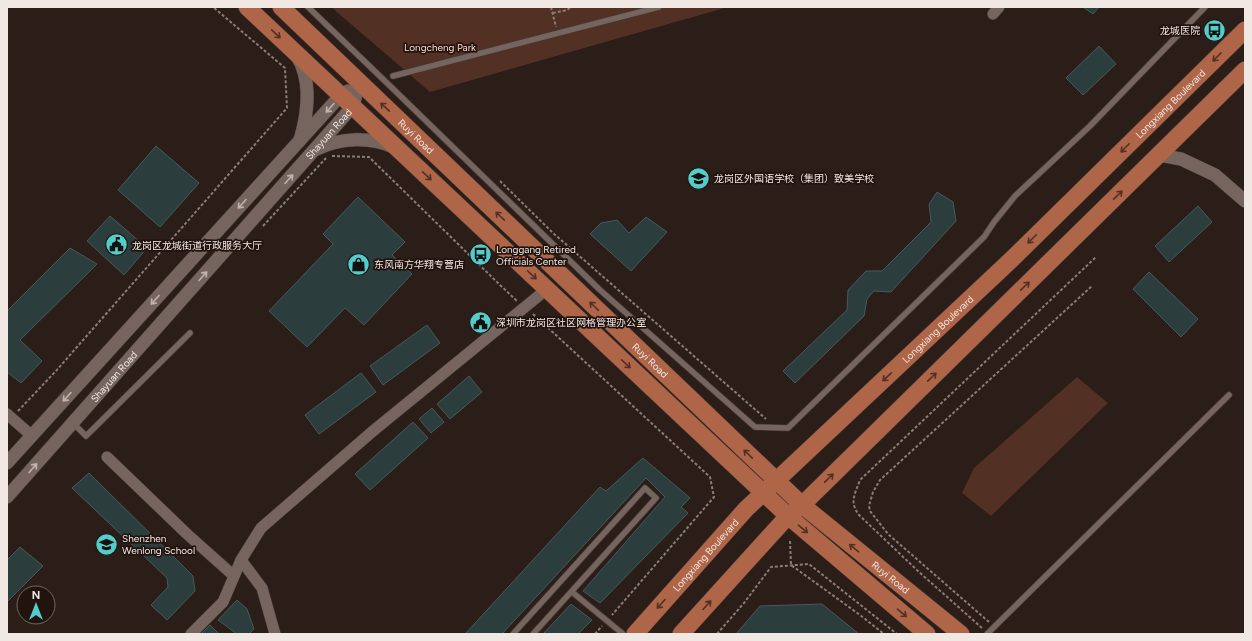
<svg xmlns="http://www.w3.org/2000/svg" width="1252" height="641" viewBox="0 0 1252 641" font-family="Figtree,'Noto Sans SC',sans-serif">
  <style>
    .green { fill: #533024 }
    .building { fill: #2b3e3d; stroke: #465a59 }
    .lines { fill: none; stroke-linecap: round; stroke-linejoin: round }
    .service-casing { stroke: #443835; stroke-width: 7 }
    .minor-casing { stroke: #443835; stroke-width: 12 }
    .tertiary-casing { stroke: #443835; stroke-width: 14 }
    .primary-casing { stroke: #443835; stroke-width: 18 }
    .path { stroke: #897d78; stroke-width: 2; stroke-dasharray: 3 2; stroke-linecap: butt }
    .service { stroke: #76655f; stroke-width: 5.5 }
    .minor { stroke: #76655f; stroke-width: 11 }
    .tertiary { stroke: #76655f; stroke-width: 13 }
    .primary { stroke: #af6548; stroke-width: 17 }
    .oneway { stroke: #533023 }
    .oneway2 { stroke: #c0b3ae }
    .labels { text-anchor: middle; stroke-width: 3.5; stroke-linejoin: round; paint-order: stroke }
    .poi-label { font-size: 10px; fill: #f1e7e3; stroke: #21140f; text-anchor: start }
    .park-label { font-size: 10px; fill: #fddacd; stroke: #21140f }
    .street-label { font-size: 10px; fill: #f1e7e3; stroke: #21140f }
  </style>
  <rect width="100%" height="100%" fill="#2b1d18"/>
  <g class="green">
    <polygon points="331,7 728,7 430,92"/>
    <polygon points="1077,377 1108,403 991,516 962,493 974,468"/>
  </g>
  <g class="building">
    <polygon points="1083,7 1099,7 1093,14"/>
    <polygon points="1099,46 1116,64 1083,95 1066,78"/>
    <polygon points="156,146 199,183 160,227 118,190"/>
    <polygon points="937,192 953,202 956,221 891,292 874,291 867,299 864,316 795,383 783,371 847,310 848,290 866,271 882,271 931,222 929,204"/>
    <polygon points="358,197 405,242 392,255 412,274 364,325 345,308 307,347 269,311 333,244 323,234"/>
    <polygon points="1198,206 1212,222 1169,262 1155,246"/>
    <polygon points="110,216 147,248 124,275 87,241"/>
    <polygon points="646,217 667,232 631,271 590,234 601,223 617,220 629,233"/>
    <polygon points="70,248 97,264 20,340 42,361 21,383 7,372 7,311"/>
    <polygon points="1149,272 1198,319 1181,337 1133,289"/>
    <polygon points="427,325 440,343 383,385 370,366"/>
    <polygon points="361,373 376,392 319,434 305,415"/>
    <polygon points="469,376 482,392 450,419 437,404"/>
    <polygon points="432,408 444,422 431,433 419,419"/>
    <polygon points="413,422 428,438 370,490 355,474"/>
    <polygon points="643,458 690,498 681,507 688,513 600,603 583,591 665,497 646,478 502,634 465,634 600,487 606,491"/>
    <polygon points="89,473 193,576 195,591 167,620 151,605 168,587 167,578 72,488"/>
    <polygon points="20,547 43,566 7,602 7,560"/>
    <polygon points="237,600 247,609 254,629 249,634 237,634 218,620"/>
    <polygon points="571,604 592,620 578,634 543,634"/>
    <polygon points="822,604 859,634 736,634 760,606"/>
    <polygon points="210,625 219,634 201,634"/>
  </g>
  <g class="lines">
    <defs>
      <g id="service">
        <polyline points="308,7 387,83 600,290 755,427 788,428 984,237 994,222 1015,196 1090,126 1205,7"/>
        <polyline points="393,76 659,7"/>
        <polyline points="73,423 86,436 190,333"/>
        <polyline points="572,592 623,634"/>
        <polyline points="513,634 645,488 656,498 533,634"/>
        <polyline points="987,634 1229,395"/>
      </g>
      <g id="minor">
        <polyline points="993,14 999,7"/>
        <polyline points="7,414 32,436"/>
        <polyline points="107,457 187,534 234,576"/>
        <polyline points="241,560 261,528 373,431 547,289"/>
        <polyline points="191,634 223,602 241,560 262,588 275,634"/>
      </g>
      <g id="tertiary">
        <path d="M297,56C312,81 308,113 300,140"/>
        <path d="M317,149C339,138 371,136 393,147"/>
        <polyline points="1159,155 1181,159 1215,175 1245,201"/>
        <polyline points="7,463 341,95 348,91"/>
        <path id="s1" d="M7,497L353,106L359,83"/>
      </g>
      <g id="primary">
        <polyline points="247,7 788,516 927,634"/>
        <path id="s2" d="M281,7L802,505L961,634"/>
        <path id="s3" d="M635,634L746,509L1012,259L1245,30"/>
        <polyline points="681,634 788,516 802,505 1245,70"/>
      </g>
    </defs>
    <use href="#service" class="service-casing"/>
    <use href="#minor" class="minor-casing"/>
    <use href="#tertiary" class="tertiary-casing"/>
    <use href="#primary" class="primary-casing"/>
    <g class="path">
      <polyline points="551,7 556,27"/>
      <polyline points="553,13 567,10 571,7"/>
      <polyline points="332,156 369,157 500,285 517,301"/>
      <polyline points="500,181 553,233 766,419"/>
      <polyline points="263,226 326,158"/>
      <polyline points="533,314 710,477 714,497 612,615"/>
      <polyline points="18,411 55,372 287,108 285,68 213,7"/>
      <polyline points="790,541 791,565 860,615 884,634"/>
      <polyline points="989,622 888,534 870,511 869,506 873,492 880,480 1092,286"/>
      <path d="M982,628L919,572L859,515C849,502 855,494 860,480L1096,257"/>
      <polyline points="595,634 602,626"/>
      <polyline points="717,634 744,603 771,567 809,564 897,634"/>
    </g>
    <use href="#service" class="service"/>
    <use href="#minor" class="minor"/>
    <use href="#tertiary" class="tertiary"/>
    <use href="#primary" class="primary"/>
  </g>
  <defs><path id="oneway-shaft" d="M-6 0H5M1.5-3L5.5 0L1.5 3" fill="none" stroke-width="1.6" stroke-linecap="round" stroke-linejoin="round"/></defs>
  <g class="oneway">
    <use href="#oneway-shaft" transform="translate(276 34) rotate(43)"/>
    <use href="#oneway-shaft" transform="translate(1217 57) rotate(135)"/>
    <use href="#oneway-shaft" transform="translate(385 107) rotate(-137)"/>
    <use href="#oneway-shaft" transform="translate(1125 148) rotate(135)"/>
    <use href="#oneway-shaft" transform="translate(427 176) rotate(43)"/>
    <use href="#oneway-shaft" transform="translate(1118 195) rotate(-44)"/>
    <use href="#oneway-shaft" transform="translate(500 216) rotate(-136)"/>
    <use href="#oneway-shaft" transform="translate(1032 239) rotate(135)"/>
    <use href="#oneway-shaft" transform="translate(532 275) rotate(43)"/>
    <use href="#oneway-shaft" transform="translate(1025 286) rotate(-44)"/>
    <use href="#oneway-shaft" transform="translate(594 306) rotate(-136)"/>
    <use href="#oneway-shaft" transform="translate(626 364) rotate(43)"/>
    <use href="#oneway-shaft" transform="translate(887 377) rotate(137)"/>
    <use href="#oneway-shaft" transform="translate(932 377) rotate(-44)"/>
    <use href="#oneway-shaft" transform="translate(748 454) rotate(-136)"/>
    <use href="#oneway-shaft" transform="translate(829 478) rotate(-44)"/>
    <use href="#oneway-shaft" transform="translate(803 529) rotate(40)"/>
    <use href="#oneway-shaft" transform="translate(854 548) rotate(-141)"/>
    <use href="#oneway-shaft" transform="translate(661 604) rotate(132)"/>
    <use href="#oneway-shaft" transform="translate(707 605) rotate(-48)"/>
    <use href="#oneway-shaft" transform="translate(902 613) rotate(40)"/>
  </g>
  <g class="oneway2">
    <use href="#oneway-shaft" transform="translate(330 108) rotate(132)"/>
    <use href="#oneway-shaft" transform="translate(289 179) rotate(-48)"/>
    <use href="#oneway-shaft" transform="translate(242 204) rotate(132)"/>
    <use href="#oneway-shaft" transform="translate(203 276) rotate(-48)"/>
    <use href="#oneway-shaft" transform="translate(155 300) rotate(132)"/>
    <use href="#oneway-shaft" transform="translate(67 397) rotate(132)"/>
    <use href="#oneway-shaft" transform="translate(33 468) rotate(-49)"/>
  </g>
  <defs>
    <symbol id="bus-disc" viewBox="-11 -11 22 22"><circle r="9.5" fill="#53cdc9" stroke="#21140f"/><path d="M-5-6H5V4H4V6H2V4H-2V6H-4V4H-5ZM-3.5-4V0h7V-4ZM-3.5 1.2v1.5H-2V1.2ZM2 1.2v1.5H3.5V1.2Z" fill="#111"/></symbol>
    <symbol id="school-disc" viewBox="-11 -11 22 22"><circle r="9.5" fill="#53cdc9" stroke="#21140f"/><path d="M0-5L7-2L0 1L-7-2ZM-4 1L0 2.5L4 1V4Q0 6-4 4Z" fill="#111"/></symbol>
    <symbol id="civic-disc" viewBox="-11 -11 22 22"><circle r="9.5" fill="#53cdc9" stroke="#21140f"/><path d="M-.6-6.5H3V-4.5H.6V-3L4-1V1h2V6H-6V1h2V-1L-.6-3ZM-1.2 2.5V6h2.4V2.5Z" fill="#111"/></symbol>
    <symbol id="shop-disc" viewBox="-11 -11 22 22"><circle r="9.5" fill="#53cdc9" stroke="#21140f"/><path d="M-5-2.5h2.3a2.7 3.5 0 0 1 5.4 0H5L5.5 6h-11ZM-1.5-2.5h3a1.5 2.3 0 0 0-3 0Z" fill="#111"/></symbol>
  </defs>
  <g fill-rule="evenodd">
    <use href="#bus-disc" x="1202" y="18" width="25" height="25"/>
    <use href="#school-disc" x="686" y="166" width="25" height="25"/>
    <use href="#civic-disc" x="104" y="232" width="25" height="25"/>
    <use href="#bus-disc" x="468" y="242" width="25" height="25"/>
    <use href="#shop-disc" x="346" y="252" width="25" height="25"/>
    <use href="#civic-disc" x="468" y="310" width="25" height="25"/>
    <use href="#school-disc" x="94" y="532" width="25" height="25"/>
  </g>
  <g class="labels">
    <g class="poi-label">
      <text x="1200" y="34" text-anchor="end">龙城医院</text>
      <text x="714" y="182">龙岗区外国语学校（集团）致美学校</text>
      <text x="132" y="249">龙岗区龙城街道行政服务大厅</text>
      <text x="496" y="253">Longgang Retired<tspan x="496" dy="12">Officials Center</tspan></text>
      <text x="374" y="268">东风南方华翔专营店</text>
      <text x="496" y="326">深圳市龙岗区社区网格管理办公室</text>
      <text x="122" y="542">Shenzhen<tspan x="122" dy="12">Wenlong School</tspan></text>
    </g>
    <g class="park-label">
      <text x="440" y="51">Longcheng Park</text>
    </g>
    <g class="street-label">
      <text dy="4" stroke="none"><textPath href="#s3" startOffset="754">Longxiang Boulevard</textPath></text>
      <text dy="4" stroke="none"><textPath href="#s1" startOffset="485">Shayuan Road</textPath></text>
      <text dy="4" stroke="none"><textPath href="#s2" startOffset="187">Ruyi Road</textPath></text>
      <text dy="4" stroke="none"><textPath href="#s3" startOffset="430">Longxiang Boulevard</textPath></text>
      <text dy="4" stroke="none"><textPath href="#s2" startOffset="511">Ruyi Road</textPath></text>
      <text dy="4" stroke="none"><textPath href="#s1" startOffset="161">Shayuan Road</textPath></text>
      <text dy="4" stroke="none"><textPath href="#s3" startOffset="106">Longxiang Boulevard</textPath></text>
      <text dy="4" stroke="none"><textPath href="#s2" startOffset="835">Ruyi Road</textPath></text>
    </g>
  </g>
  <rect width="1252" height="641" fill="none" stroke="#f1e7e3" stroke-width="16"/>
  <g transform="translate(36 605)"><circle r="19" fill="#21140f" stroke="#746864"/>
  <path d="M0-3L7 15L0 10L-7 15Z" fill="#53cdc9"/>
  <text y="-6" font-size="11" font-weight="bold" text-anchor="middle" fill="#f1e7e3">N</text>
  </g>
</svg>
